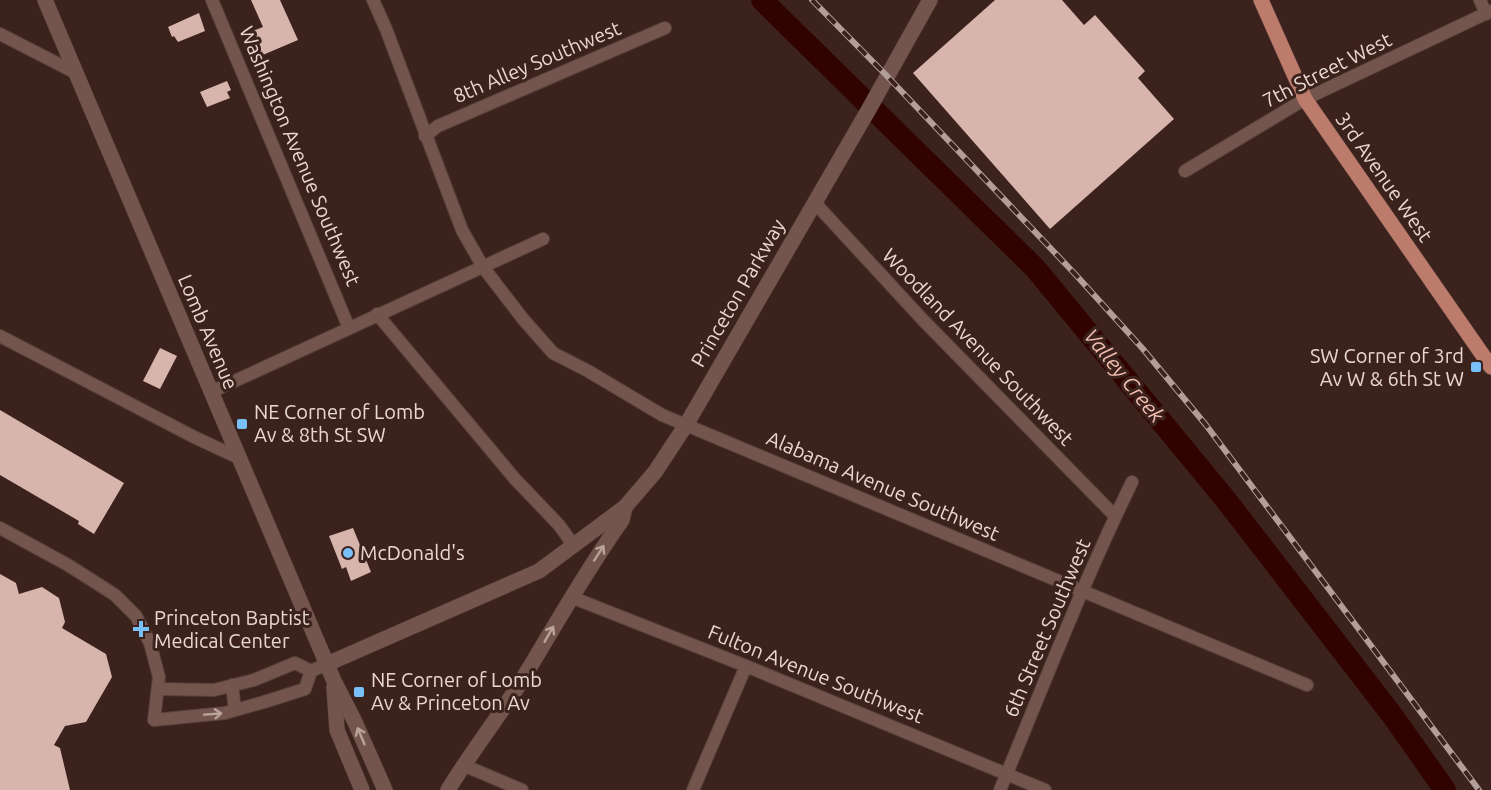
<svg xmlns="http://www.w3.org/2000/svg" width="1491" height="790" viewBox="0 0 1491 790" font-family="Ubuntu,sans-serif">
  <style>
    .lines { fill: none; stroke-linecap: round; stroke-linejoin: round }
    .river { stroke: #310300; stroke-width: 22 }
    .building { fill: #d7b5ac }
    .minor-casing { stroke: #56403b; stroke-width: 14 }
    .secondary-casing { stroke: #56403b; stroke-width: 16 }
    .primary-casing { stroke: #56403b; stroke-width: 16 }
    .minor { stroke: #73554e; stroke-width: 12 }
    .secondary { stroke: #73554e; stroke-width: 15 }
    .primary { stroke: #bc7b6b; stroke-width: 15 }
    .rail-casing { stroke: #b29d98; stroke-width: 6 }
    .rail { stroke: #3c221c; stroke-width: 4; stroke-dasharray: 11; stroke-linecap: butt }
    .oneway { stroke: #baa39d }
    .poi-dot { fill: #79bff8; stroke: #3c221c; stroke-width: 2 }
    .labels { text-anchor: middle; stroke-width: 6; stroke-linejoin: round; paint-order: stroke }
    .street-label { font-size: 20px; fill: #e9d7d2; stroke: #3c221c }
    .poi-label { font-size: 20px; fill: #e9d7d2; stroke: #3c221c; text-anchor: start }
    .water-label { font-size: 21px; font-style: italic; fill: #f3bfb2; stroke: #3c221c }
  </style>
  <rect width="100%" height="100%" fill="#3c221c"/>
  <g class="lines">
    <polyline class="river" points="762,0 1035,268 1226,500 1392,715 1445,790"/>
  </g>
  <g class="building">
    <polygon points="251,0 280,0 298,40 258,57 248,33 263,27"/>
    <polygon points="995,0 1062,0 1084,25 1095,15 1145,71 1138,78 1174,119 1050,229 913,73"/>
    <polygon points="199,13 205,31 178,42 174,36 172,37 168,27"/>
    <polygon points="227,81 231,90 227,92 230,98 207,107 200,92"/>
    <polygon points="160,348 177,356 160,389 143,381"/>
    <polygon points="0,410 124,483 94,534 78,524 79,521 0,475"/>
    <polygon points="353,528 371,572 351,581 346,567 342,569 329,536"/>
    <polygon points="0,574 16,583 19,594 42,587 59,598 65,622 62,628 106,654 112,677 86,722 65,726 54,745 60,748 70,790 0,790"/>
  </g>
  <g class="lines">
    <defs>
      <g id="minor">
        <polyline points="212,0 349,328"/>
        <polyline points="373,0 386,29 462,230 483,267 523,319 553,353 588,371 662,415 1307,685"/>
        <polyline points="1480,0 1486,14"/>
        <polyline points="0,34 76,73"/>
        <polyline points="425,136 438,126 665,28"/>
        <polyline points="1185,171 1305,99 1491,11"/>
        <polyline points="815,203 923,320 1115,516"/>
        <polyline points="377,314 515,479 559,525 574,546"/>
        <polyline points="0,336 194,437 239,458"/>
        <polyline points="211,392 543,239"/>
        <polyline points="0,528 68,565 115,595 136,616 150,643 159,677 154,720 225,713 264,702 305,689 311,671 327,664"/>
        <polyline points="571,597 746,666 1045,790"/>
        <polyline points="232,685 235,710"/>
        <polyline points="158,689 214,690 254,680 295,663 311,671"/>
        <polyline points="463,765 522,790"/>
        <polyline points="693,790 746,666"/>
        <path d="M1000,790C1043,687 1083,582 1132,482"/>
      </g>
      <g id="secondary">
        <polyline points="45,0 334,681 355,722 385,790"/>
        <polyline points="327,664 539,571 625,507"/>
        <polyline points="334,687 337,730 362,790"/>
        <path d="M448,790C471,752 499,717 522,680C555,626 585,572 622,520L625,507L655,472L686,425L869,109L930,0"/>
      </g>
      <polyline id="primary" points="1261,0 1305,99 1491,367"/>
    </defs>
    <use href="#minor" class="minor-casing"/>
    <use href="#secondary" class="secondary-casing"/>
    <use href="#primary" class="primary-casing"/>
    <use href="#minor" class="minor"/>
    <use href="#secondary" class="secondary"/>
    <use href="#primary" class="primary"/>
    <defs>
      <polyline id="rail" points="812,0 887,76 1075,274 1143,349 1206,425 1479,790"/>
    </defs>
    <use href="#rail" class="rail-casing"/>
    <use href="#rail" class="rail"/>
  </g>
  <defs><path id="oneway-shaft" d="M-6 0H5M1.5-3L5.5 0L1.5 3" fill="none" stroke-width="1.6" stroke-linecap="round" stroke-linejoin="round" transform="scale(1.5)"/></defs>
  <g class="oneway">
    <use href="#oneway-shaft" transform="translate(599 553) rotate(-57)"/>
    <use href="#oneway-shaft" transform="translate(549 634) rotate(-60)"/>
    <use href="#oneway-shaft" transform="translate(213 714) rotate(-4)"/>
    <use href="#oneway-shaft" transform="translate(361 736) rotate(-113)"/>
  </g>
  <g class="poi-dot">
    <rect x="1470" y="361" width="12" height="12" rx="3"/>
    <rect x="236" y="418" width="12" height="12" rx="3"/>
    <circle cx="348" cy="553" r="6"/>
    <path d="M138 620h6v6h6v6h-6v6h-6v-6h-6v-6h6z"/>
    <rect x="353" y="686" width="12" height="12" rx="3"/>
  </g>
  <g class="labels">
    <g class="street-label">
      <text transform="translate(537 62) rotate(-23)" y="7">8th Alley Southwest</text>
      <text transform="translate(1327 70) rotate(-27)" y="7">7th Street West</text>
      <text transform="translate(300 156) rotate(67)" y="7">Washington Avenue Southwest</text>
      <text transform="translate(1384 177) rotate(55)" y="7">3rd Avenue West</text>
      <text transform="translate(738 293) rotate(-60)" y="7">Princeton Parkway</text>
      <text transform="translate(208 332) rotate(67)" y="7">Lomb Avenue</text>
      <text transform="translate(978 347) rotate(46)" y="7">Woodland Avenue Southwest</text>
      <text transform="translate(883 486) rotate(23)" y="7">Alabama Avenue Southwest</text>
      <text transform="translate(1047 628) rotate(-67)" y="7">6th Street Southwest</text>
      <text transform="translate(816 674) rotate(22)" y="7">Fulton Avenue Southwest</text>
    </g>
    <g class="poi-label">
      <text x="1464" y="363" text-anchor="end">SW Corner of 3rd<tspan x="1464" dy="23">Av W &amp; 6th St W</tspan></text>
      <text x="254" y="419">NE Corner of Lomb<tspan x="254" dy="23">Av &amp; 8th St SW</tspan></text>
      <text x="360" y="560">McDonald's</text>
      <text x="154" y="625">Princeton Baptist<tspan x="154" dy="23">Medical Center</tspan></text>
      <text x="371" y="687">NE Corner of Lomb<tspan x="371" dy="23">Av &amp; Princeton Av</tspan></text>
    </g>
    <g class="water-label">
      <text transform="translate(1124 376) rotate(51)" y="7">Valley Creek</text>
    </g>
  </g>
</svg>
